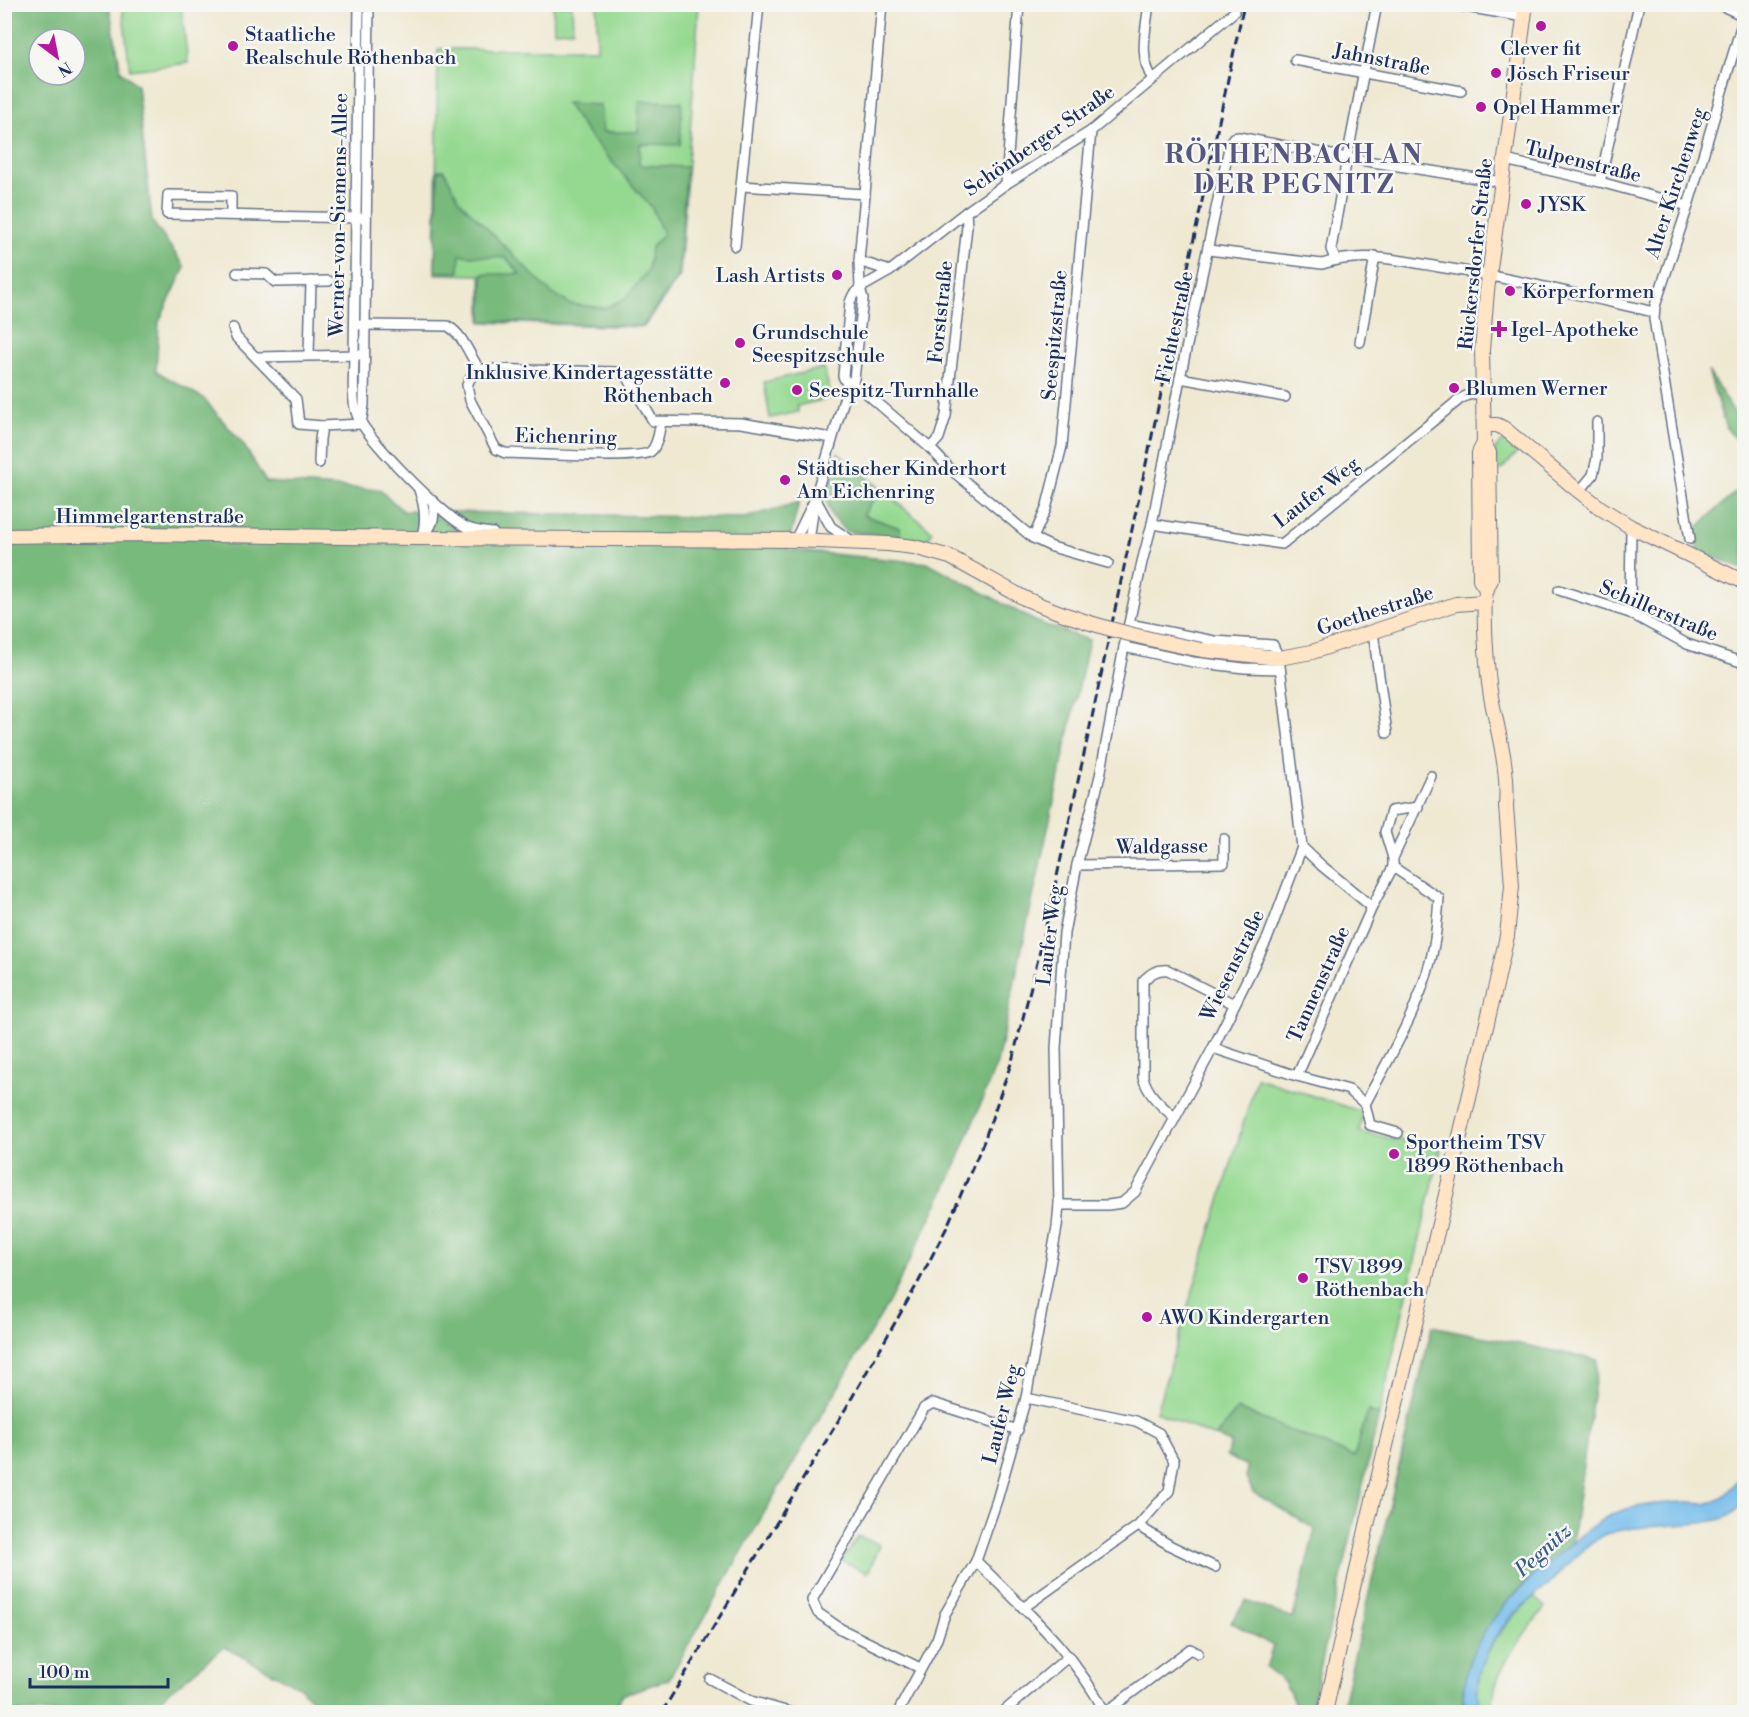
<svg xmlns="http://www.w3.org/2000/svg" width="1749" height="1717" viewBox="0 0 1749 1717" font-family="'Libre Bodoni',serif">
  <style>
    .green { fill: #95d991; stroke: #588478; stroke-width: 1.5 }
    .forest { fill: #78b97b; stroke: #4a746c; stroke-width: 1.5; fill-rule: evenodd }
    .water { fill: #74bdec; stroke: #4876a5; stroke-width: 1.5 }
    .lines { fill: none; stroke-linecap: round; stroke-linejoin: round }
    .street-tunnel { stroke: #c5c4bb; stroke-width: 9; stroke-dasharray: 9 4.5; stroke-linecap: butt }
    .street-casing { stroke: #657087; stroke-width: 12 }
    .secondary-casing { stroke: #657087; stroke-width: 16 }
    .street { stroke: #fff; stroke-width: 9 }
    .secondary { stroke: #ffe4c6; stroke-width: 14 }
    .rail { stroke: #1b2f5e; stroke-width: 3; stroke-dasharray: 9 4.5; stroke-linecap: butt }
    .secondary-bridge-casing { stroke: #657087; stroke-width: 16; stroke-linecap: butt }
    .secondary-bridge { stroke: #ffe4c6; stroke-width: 14 }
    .poi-dot { fill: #b5179e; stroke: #f6f6f2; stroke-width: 2 }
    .labels { text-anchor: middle; stroke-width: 5; stroke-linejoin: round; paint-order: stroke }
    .poi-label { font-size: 20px; fill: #1b2f5e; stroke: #f6f6f2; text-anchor: start }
    .street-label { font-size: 20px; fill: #1b2f5e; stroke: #f6f6f2 }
    .water-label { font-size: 21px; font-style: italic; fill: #365a89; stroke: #f6f6f2 }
    .district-label { font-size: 26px; font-weight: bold; letter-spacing: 1.5px; fill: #575682; stroke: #f6f6f2 }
  </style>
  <rect width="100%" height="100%" fill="#f6f6f2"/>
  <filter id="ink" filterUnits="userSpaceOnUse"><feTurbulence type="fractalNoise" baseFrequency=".0167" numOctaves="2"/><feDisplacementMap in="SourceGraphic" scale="12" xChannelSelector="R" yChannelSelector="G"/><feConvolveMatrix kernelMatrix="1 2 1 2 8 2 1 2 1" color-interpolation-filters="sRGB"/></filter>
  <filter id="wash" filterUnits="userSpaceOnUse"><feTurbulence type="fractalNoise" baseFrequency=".008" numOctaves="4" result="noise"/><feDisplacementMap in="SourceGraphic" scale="24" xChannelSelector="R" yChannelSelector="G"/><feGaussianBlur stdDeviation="1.35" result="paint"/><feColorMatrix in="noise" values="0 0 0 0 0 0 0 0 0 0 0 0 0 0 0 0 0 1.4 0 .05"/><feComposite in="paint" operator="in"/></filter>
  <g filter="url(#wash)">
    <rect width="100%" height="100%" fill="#efe9d2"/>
    <g class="green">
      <polygon points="122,5 181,5 188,63 130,70"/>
      <polygon points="572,5 573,30 554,31 553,6"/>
      <polygon points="597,5 699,5 680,276 644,327 481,322 481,275 435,274 438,49 597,49"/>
      <polygon points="824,368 831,398 797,406 798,412 770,418 764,382"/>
      <polygon points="1502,441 1507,442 1518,452 1501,470 1496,466 1495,449"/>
      <polygon points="881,489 932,531 927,540 899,537 900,528 863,515"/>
      <polygon points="1257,1078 1363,1112 1359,1132 1441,1148 1379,1415 1368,1411 1354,1457 1238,1409 1215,1437 1156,1412"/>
      <polygon points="858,1536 880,1545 868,1573 842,1561"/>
      <path d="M1534,1597L1545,1607C1522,1638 1490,1671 1493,1712H1481C1465,1669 1503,1624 1534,1597Z"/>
    </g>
    <g class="forest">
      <path d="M5,5H109L121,71L137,85L152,221L185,267L159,322L156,371L203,398L243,444L266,482L380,490L403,511L745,518L799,502L787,550L929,563L1037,622L1089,640L997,1063L952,1175L890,1300L772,1499L669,1679L622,1695L612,1712H322L300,1687L224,1647L145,1712H5ZM39,39H75V75H39Z"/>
      <polygon points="639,101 682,102 680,145 640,144 639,165 687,167 678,276 643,326 482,321 483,274 520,274 506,258 460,255 459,272 435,272 438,170 444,170 460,201 550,292 570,304 604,308 626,298 648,270 651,247 663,234 652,208 587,133 566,103 600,105 603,132 638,132"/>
      <polygon points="1708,371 1744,428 1744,451 1725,426"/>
      <polygon points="838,452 881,489 863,515 900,528 899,537 845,531 831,515 826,498"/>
      <polygon points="1744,484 1744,570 1697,550 1696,529"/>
      <polygon points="1432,1326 1598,1360 1572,1543 1533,1576 1508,1601 1494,1619 1463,1688 1463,1712 1341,1712"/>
      <polygon points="1238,1409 1354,1457 1368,1411 1379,1415 1310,1712 1295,1712 1297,1709 1285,1683 1266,1668 1273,1646 1231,1622 1246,1601 1293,1618 1315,1529 1254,1493 1246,1478 1247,1466 1226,1456 1231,1443 1215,1437"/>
    </g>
    <path class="water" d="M1744,1470V1500C1741,1504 1737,1511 1732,1514C1710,1530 1640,1521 1607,1534C1589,1541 1563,1570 1549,1584C1537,1596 1522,1605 1511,1617C1489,1642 1469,1680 1481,1712H1466C1449,1646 1526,1580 1572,1543C1585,1532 1597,1521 1613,1514C1636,1504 1665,1503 1690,1502C1697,1502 1706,1504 1713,1502C1727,1498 1736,1482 1744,1470Z"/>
  </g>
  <g filter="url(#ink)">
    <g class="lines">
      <polyline class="street-tunnel" points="1234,12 1254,4"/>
      <defs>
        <g id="street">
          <path d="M359,4L354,355C354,371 351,401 357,415C365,437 444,517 466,527C474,531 484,532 493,533"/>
          <path d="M1149,4C1146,29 1138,58 1153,79"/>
          <polyline points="1449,4 1524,17"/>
          <polyline points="1718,4 1744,16"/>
          <polyline points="1295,60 1461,91"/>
          <polyline points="1505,160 1600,182 1688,206"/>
          <polyline points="1600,182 1639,4"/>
          <polyline points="1006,184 1019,4"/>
          <polyline points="742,186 865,194"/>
          <polyline points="231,215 231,196 168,195 167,214 363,218"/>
          <polyline points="735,246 759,4"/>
          <path d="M1209,250L1322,264C1361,251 1400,260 1439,267C1512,278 1583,296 1654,312"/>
          <polyline points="1335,259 1331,249 1347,158 1377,4"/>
          <polyline points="859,261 890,271"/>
          <polyline points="237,273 266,274 275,282 329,281"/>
          <path d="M361,325L448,326C463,335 469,354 479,369"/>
          <polyline points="233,328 236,337 296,399 299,424 322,426 361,424"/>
          <polyline points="1360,342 1375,256"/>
          <polyline points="309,355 311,281"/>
          <polyline points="257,357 359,355"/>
          <polyline points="1180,378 1285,397"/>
          <polyline points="848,386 843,376 850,302 853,295 860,288 890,271 966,212 1006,184 1091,131 1234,12"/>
          <polyline points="848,386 855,386 865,392 930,448 949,468 1033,538 1052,547 1108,563"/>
          <path d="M661,422C659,431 658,446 650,452C638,460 528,454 505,453L496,449L470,400L467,385L472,375L479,369L616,372L627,376L653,421L741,423L832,438"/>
          <polyline points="361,424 364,405 369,4"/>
          <polyline points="930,448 939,438 946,416 967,226 966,212"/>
          <polyline points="319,463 320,439 322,426"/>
          <path d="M419,490C425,506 427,522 421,538"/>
          <polyline points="1579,492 1593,475 1597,458 1597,422"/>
          <polyline points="815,498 831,527 852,541"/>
          <polyline points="1152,524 1282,544 1460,399 1468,395 1483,392"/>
          <path d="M423,536C434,525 435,516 433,501"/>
          <polyline points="1033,538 1046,509 1062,446 1091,131"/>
          <polyline points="1690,539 1654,319 1655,306 1688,206 1744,17"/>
          <polyline points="795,540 813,503"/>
          <polyline points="809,541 815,498 848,386 854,379 863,299 860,288 859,261 882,4"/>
          <polyline points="1559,590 1630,613 1687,644 1744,663"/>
          <polyline points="1630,613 1631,527"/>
          <polyline points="1373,632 1387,733"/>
          <polyline points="1124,647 1193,662 1244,668 1280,669"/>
          <polyline points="1302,847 1322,866 1372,907"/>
          <polyline points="1393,858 1385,832 1391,811 1418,807"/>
          <polyline points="1077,865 1224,863 1224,839"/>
          <polyline points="1213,1048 1297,1076 1349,1090 1365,1104 1370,1125 1398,1133"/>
          <polyline points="1297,1076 1372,907 1393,867 1393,858 1431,776"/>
          <path d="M1365,1104C1392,1052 1426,998 1435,939C1437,925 1438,911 1439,898L1393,867"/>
          <path d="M1174,1117C1161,1105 1148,1095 1143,1077V981C1151,973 1157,969 1168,970L1234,1004"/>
          <polyline points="1059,1205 1108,1205 1122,1203 1135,1192 1213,1048 1268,937 1302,847 1279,658 1273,645 1214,641 1129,624"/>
          <polyline points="1138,1526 1171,1546 1215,1567"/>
          <path d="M976,1561C1024,1609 1073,1651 1105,1712"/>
          <polyline points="1023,1608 1138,1526 1169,1491 1174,1461 1159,1433 1136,1421 1026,1398"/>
          <polyline points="920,1668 841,1629 818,1613 812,1600 924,1408 933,1403 1018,1430"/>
          <polyline points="710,1679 751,1701 789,1712"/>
          <polyline points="898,1712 937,1639 945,1614 976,1561 997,1500 1026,1398 1057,1227 1059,1205 1056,1048 1064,933 1077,865 1100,776 1124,647 1142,562 1152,524 1180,378 1230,143 1233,138 1239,137 1347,158 1502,182"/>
          <polyline points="1003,1712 1069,1656"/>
          <polyline points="1106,1712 1190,1649 1198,1653"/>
        </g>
        <g id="secondary">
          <polyline points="1484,425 1497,425 1505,429 1576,489 1602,509 1631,527 1744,582"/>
          <polyline points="1484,443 1479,453 1480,580 1486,589"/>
          <polyline points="4,536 146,534 412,538 795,540 888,544 914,547 950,557 1024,598"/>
          <polyline points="1202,650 1279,658 1312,652 1456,604 1484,602"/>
          <path d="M1325,1712L1368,1521L1496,985L1507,936L1512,886L1506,806C1509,772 1499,735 1492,702C1487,678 1486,653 1485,629C1485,611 1482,595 1491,580L1489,453L1484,443L1482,350L1487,291L1526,4"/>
        </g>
      </defs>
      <use href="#street" class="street-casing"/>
      <use href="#secondary" class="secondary-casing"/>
      <use href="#street" class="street"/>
      <use href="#secondary" class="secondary"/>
      <polyline class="rail" points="662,1712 846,1408 919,1281 946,1229 984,1141 1012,1061 1044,935 1088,736 1244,4"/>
      <defs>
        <path id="secondary-bridge" d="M1024,598C1081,624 1141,638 1202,650"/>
      </defs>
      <use href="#secondary-bridge" class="secondary-bridge-casing"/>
      <use href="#secondary-bridge" class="secondary-bridge"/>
    </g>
  </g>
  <g class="poi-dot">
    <circle cx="1541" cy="26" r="6"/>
    <circle cx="233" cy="46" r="6"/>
    <circle cx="1496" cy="73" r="6"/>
    <circle cx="1481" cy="107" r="6"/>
    <circle cx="1526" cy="204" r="6"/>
    <circle cx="837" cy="275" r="6"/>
    <circle cx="1510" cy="291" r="6"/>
    <path d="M1496 320h6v6h6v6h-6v6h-6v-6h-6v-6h6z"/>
    <circle cx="740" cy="343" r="6"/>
    <circle cx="725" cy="383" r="6"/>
    <circle cx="1454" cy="388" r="6"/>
    <circle cx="797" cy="390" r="6"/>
    <circle cx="785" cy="480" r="6"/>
    <circle cx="1394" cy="1154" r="6"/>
    <circle cx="1303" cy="1278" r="6"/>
    <circle cx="1147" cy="1317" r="6"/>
  </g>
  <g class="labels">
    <g class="poi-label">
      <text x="245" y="41">Staatliche<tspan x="245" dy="23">Realschule Röthenbach</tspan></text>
      <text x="1541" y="55" text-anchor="middle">Clever fit</text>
      <text x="1508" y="80">Jösch Friseur</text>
      <text x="1493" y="114">Opel Hammer</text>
      <text x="1538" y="211">JYSK</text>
      <text x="825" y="282" text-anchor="end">Lash Artists</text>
      <text x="1522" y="298">Körperformen</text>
      <text x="1511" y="336">Igel-Apotheke</text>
      <text x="752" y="339">Grundschule<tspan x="752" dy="23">Seespitzschule</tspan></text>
      <text x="713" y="379" text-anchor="end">Inklusive Kindertagesstätte<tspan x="713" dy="23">Röthenbach</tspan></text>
      <text x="1466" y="395">Blumen Werner</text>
      <text x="809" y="397">Seespitz-Turnhalle</text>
      <text x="797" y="475">Städtischer Kinderhort<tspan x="797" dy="23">Am Eichenring</tspan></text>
      <text x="1406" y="1149">Sportheim TSV<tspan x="1406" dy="23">1899 Röthenbach</tspan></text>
      <text x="1315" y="1273">TSV 1899<tspan x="1315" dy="23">Röthenbach</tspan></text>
      <text x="1159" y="1324">AWO Kindergarten</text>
    </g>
    <g class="street-label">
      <text transform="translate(1382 59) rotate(11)" y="7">Jahnstraße</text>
      <text transform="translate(1039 140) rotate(-35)" y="7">Schönberger Straße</text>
      <text transform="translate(1583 161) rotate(14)" y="7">Tulpenstraße</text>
      <text transform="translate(1675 183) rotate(-72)" y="7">Alter Kirchenweg</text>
      <text transform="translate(338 215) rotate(-89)" y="7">Werner-von-Siemens-Allee</text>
      <text transform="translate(1475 254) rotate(-84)" y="7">Rückersdorfer Straße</text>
      <text transform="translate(940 312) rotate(-84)" y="7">Forststraße</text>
      <text transform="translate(1174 327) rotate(-78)" y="7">Fichtestraße</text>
      <text transform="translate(1054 335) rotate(-85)" y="7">Seespitzstraße</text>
      <text transform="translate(566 436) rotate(1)" y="7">Eichenring</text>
      <text transform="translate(1316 492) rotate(-38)" y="7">Laufer Weg</text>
      <text x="150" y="523">Himmelgartenstraße</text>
      <text transform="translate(1375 610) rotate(-18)" y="7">Goethestraße</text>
      <text transform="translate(1659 610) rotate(23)" y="7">Schillerstraße</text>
      <text transform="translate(1162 846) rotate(-1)" y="7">Waldgasse</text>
      <text transform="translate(1049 935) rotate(-83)" y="7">Laufer Weg</text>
      <text transform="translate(1232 965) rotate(-64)" y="7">Wiesenstraße</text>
      <text transform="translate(1318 984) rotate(-66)" y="7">Tannenstraße</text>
      <text transform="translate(1001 1414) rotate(-76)" y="7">Laufer Weg</text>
    </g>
    <g class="water-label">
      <text transform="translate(1543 1550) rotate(-42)" y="7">Pegnitz</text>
    </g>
    <g class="district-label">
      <text x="1294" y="163">RÖTHENBACH AN<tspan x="1294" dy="30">DER PEGNITZ</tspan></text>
    </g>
  </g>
  <rect width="1749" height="1717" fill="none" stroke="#f6f6f2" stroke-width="24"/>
  <g transform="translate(57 57) rotate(148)"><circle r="28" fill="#f6f6f2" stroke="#9ea6b7" stroke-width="1.5"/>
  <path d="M0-4.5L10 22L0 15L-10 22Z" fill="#b5179e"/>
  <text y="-9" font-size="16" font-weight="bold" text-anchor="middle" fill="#1b2f5e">N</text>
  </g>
  <path d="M30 1678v9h138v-9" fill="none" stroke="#1b2f5e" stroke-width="3"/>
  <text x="39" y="1678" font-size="18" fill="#1b2f5e" stroke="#f6f6f2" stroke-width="4.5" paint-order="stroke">100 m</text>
</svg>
